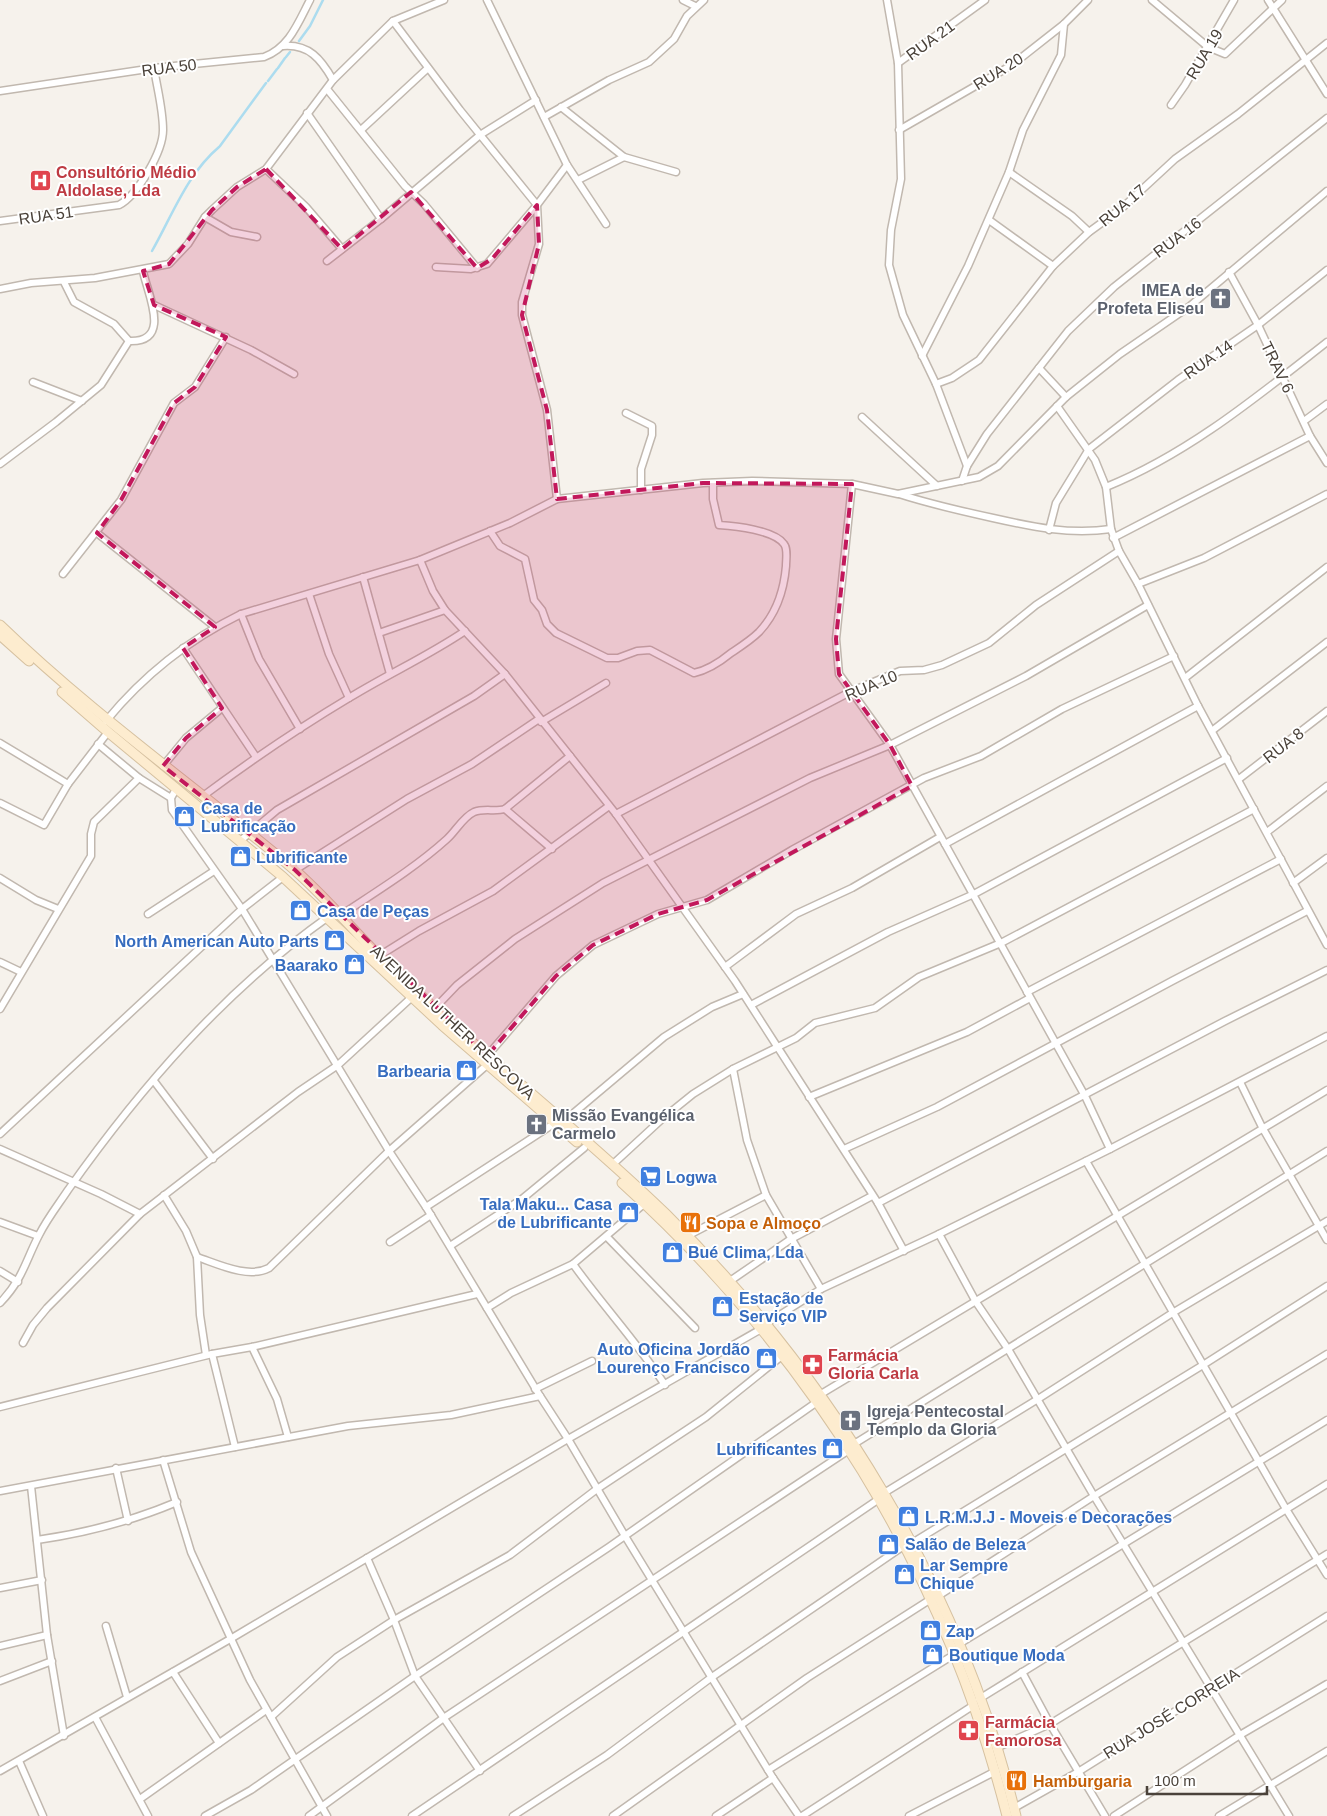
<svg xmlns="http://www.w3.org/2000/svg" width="1327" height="1816" viewBox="0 0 1327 1816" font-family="Helvetica,sans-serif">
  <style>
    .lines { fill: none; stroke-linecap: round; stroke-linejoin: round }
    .stream { stroke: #acdcef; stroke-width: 2.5 }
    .minor-casing { stroke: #c1b8af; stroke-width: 9 }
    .secondary-casing { stroke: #d6c1a0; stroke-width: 11 }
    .minor { stroke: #fff; stroke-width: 6 }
    .secondary { stroke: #fdeccf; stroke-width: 9 }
    .marked { fill: #c2185b; fill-opacity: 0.2; stroke: #c2185b; stroke-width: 4; stroke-dasharray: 10 6; stroke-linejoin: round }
    .labels { text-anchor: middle; stroke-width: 4; stroke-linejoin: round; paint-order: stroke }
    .street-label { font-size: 16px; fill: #4a423a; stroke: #fff }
    .health-label { font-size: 16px; font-weight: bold; fill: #be3a42; stroke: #fff; text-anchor: start }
    .worship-label { font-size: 16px; font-weight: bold; fill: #5b616d; stroke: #fff; text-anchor: start }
    .shop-label { font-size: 16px; font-weight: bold; fill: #366cbe; stroke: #fff; text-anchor: start }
    .food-label { font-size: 16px; font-weight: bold; fill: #c56008; stroke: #fff; text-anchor: start }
  </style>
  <rect width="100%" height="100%" fill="#f6f2ec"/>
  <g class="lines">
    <g class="stream">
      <polyline points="299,41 310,26 323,0"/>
      <polyline points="286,57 290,52"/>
      <polyline points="278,68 285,58"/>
      <polyline points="268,81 277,69"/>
      <polyline points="220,146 266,83"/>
      <path d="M152,251C172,216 187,174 219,147"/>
    </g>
    <defs>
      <g id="minor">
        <polyline points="487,0 567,165 606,224"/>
        <polyline points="683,0 695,6"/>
        <polyline points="887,0 898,63 901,179 891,230 889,265 903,315 936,384 967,466"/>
        <polyline points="1152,0 1208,47 1225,54 1282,0"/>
        <polyline points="1268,0 1327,94"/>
        <polyline points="393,21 460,110 537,205 487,264 471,269 436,267"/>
        <path d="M283,46C309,44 321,59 333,80"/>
        <polyline points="898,63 985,0"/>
        <polyline points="327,89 405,186 424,204 477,268"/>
        <path d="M0,91L154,68L264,57C289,48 298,23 310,0"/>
        <polyline points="1171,105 1185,85 1234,0"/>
        <polyline points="561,107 624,157 676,172"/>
        <polyline points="307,113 381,219"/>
        <polyline points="544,117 609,80 649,62 674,39 687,16 704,0"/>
        <polyline points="361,130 428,68"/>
        <polyline points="899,130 1012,65 1064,24 1088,0"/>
        <polyline points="266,169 306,207 342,249"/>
        <polyline points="1009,172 1072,216 1089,232"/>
        <polyline points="578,180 624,157"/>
        <polyline points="205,217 231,232 257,237"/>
        <polyline points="989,220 1053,266"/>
        <path d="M0,221L119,205C138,195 163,151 163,130C163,109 157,88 154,68"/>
        <polyline points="327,261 381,219 480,135 536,100"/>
        <polyline points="1229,272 1258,325 1310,436 1327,463"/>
        <polyline points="64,282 74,302 114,324 129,341"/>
        <polyline points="0,289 31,283 95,278 169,264 188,244 205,217 212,210 237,187 266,169 333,80 393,21 444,0"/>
        <polyline points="154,305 251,350 294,374"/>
        <polyline points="922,356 968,266 1009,172 1023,130 1061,55 1064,24"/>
        <polyline points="1039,368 1066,397"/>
        <polyline points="33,382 82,401"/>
        <polyline points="936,384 952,378 979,360 1053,266 1089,232 1122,208 1175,159 1238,114 1327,43"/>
        <polyline points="1057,406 1095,460 1106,487 1111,529 1119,551 1138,584 1198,706 1327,945"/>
        <polyline points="626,413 652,426 652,435 641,469 641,490"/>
        <polyline points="862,417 937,486"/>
        <polyline points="1304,421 1327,404"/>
        <path d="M0,464L56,422L101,385L129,341C173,343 147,293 143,271"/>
        <polyline points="962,481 967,466 987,434 1068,331 1114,287 1327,118"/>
        <polyline points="852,484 836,639 839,674 890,745 1085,1096 1110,1149"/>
        <path d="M1106,487C1188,454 1258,396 1327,342"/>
        <path d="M899,494C930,504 961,511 993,518C1033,527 1070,535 1111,529"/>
        <polyline points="557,499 547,410 522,315 522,302 539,244 537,205 567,165"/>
        <polyline points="1049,530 1056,503 1089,449 1178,380 1258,325 1327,270"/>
        <path d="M490,531L500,546L525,559L534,600L542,610L547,624L556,633L607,658H618L637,651L650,650L694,673C708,670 720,662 731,653C740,647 751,640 759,632C776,614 784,590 786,566C786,559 788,549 784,544C774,530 735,526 719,525L713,499V483"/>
        <polyline points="97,533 215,627"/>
        <polyline points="1113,538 1310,436"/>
        <polyline points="420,560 433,591 445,610 505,674 616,814 735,981 878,1203 904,1251"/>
        <polyline points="63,574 121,500 174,403 195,387 226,337"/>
        <polyline points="363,577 390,674"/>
        <polyline points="1138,584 1204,558 1327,494"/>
        <polyline points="309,594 329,654 349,698"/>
        <polyline points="241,614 259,659 300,729"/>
        <polyline points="379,633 445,610"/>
        <polyline points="183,648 256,757"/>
        <polyline points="1185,678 1327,567"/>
        <path d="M106,721C143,676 188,640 241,614L420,560L510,523L557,499L703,483L752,481L852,484L898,494L979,477L998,466L1066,397L1120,354L1190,306L1327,191"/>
        <polyline points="541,722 606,683"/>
        <polyline points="1213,730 1327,642"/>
        <polyline points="0,743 68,784"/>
        <polyline points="163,766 186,738 222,708"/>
        <polyline points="139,778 171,798"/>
        <polyline points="1239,779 1327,711"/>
        <polyline points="176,789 171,798 172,810 242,909 389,1151 426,1207 540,1396 568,1439 625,1536 773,1778 799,1816"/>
        <path d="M203,796C250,761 299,728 349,698C388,674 428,656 465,631"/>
        <polyline points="0,803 44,825 68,784 108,732"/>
        <polyline points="505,809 552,849"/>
        <polyline points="616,814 852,691 900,671 924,670 942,665 989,643 1036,605 1119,551"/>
        <polyline points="1267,832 1327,786"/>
        <polyline points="240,841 277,810 474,696 505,674"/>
        <polyline points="945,844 1198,706"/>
        <polyline points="295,870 407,799 472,764 539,719"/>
        <polyline points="0,878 36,900 58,909"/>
        <polyline points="1293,883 1327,858"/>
        <polyline points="148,914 214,871"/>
        <path d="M341,915C377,891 415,868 447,839C456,831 463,817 474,812C484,808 495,812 505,809L570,756"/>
        <polyline points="379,956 419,931 493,891 609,806"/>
        <polyline points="0,962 21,972"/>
        <polyline points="725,967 796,914 852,888 940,837"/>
        <polyline points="1027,992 1281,859"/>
        <polyline points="751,1005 888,932 974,894 1227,758"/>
        <polyline points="435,1008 457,985 515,939 603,883 810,778 890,745 1026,676 1148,605"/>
        <polyline points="0,1009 91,856 91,834 94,822 139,778 98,744"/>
        <polyline points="487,1056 556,976 593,945 658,914 707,900 792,850 924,778 981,756 1062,709 1174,656"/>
        <polyline points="733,1069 747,1140 766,1195 821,1289"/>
        <polyline points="154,1081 213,1159"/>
        <polyline points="1240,1082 1262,1127 1327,1240"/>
        <polyline points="809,1097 967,1032 1030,998"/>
        <polyline points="563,1122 664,1037 712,1007 743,994"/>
        <polyline points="0,1134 242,909 283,877"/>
        <polyline points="0,1149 101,1194 140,1214"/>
        <polyline points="844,1149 937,1107 1172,981 1307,911"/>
        <polyline points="1086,1161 1286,1509 1327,1575"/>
        <polyline points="612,1165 662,1119 693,1094 733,1069 796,1038 815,1023 875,1008 919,977 1001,943 1254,809"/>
        <polyline points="164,1195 186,1231 197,1257 200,1315 206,1355"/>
        <polyline points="878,1203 1225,1021 1327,970"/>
        <polyline points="426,1207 555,1123"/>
        <polyline points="0,1222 38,1236"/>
        <polyline points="939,1234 976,1302 1008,1349 1094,1496 1289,1816"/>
        <polyline points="687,1236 766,1195"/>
        <polyline points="607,1237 695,1328"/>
        <polyline points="390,1242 431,1215"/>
        <polyline points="450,1246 522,1199 584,1148"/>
        <path d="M197,1257C218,1264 248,1279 269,1268L389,1151L488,1064"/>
        <path d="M573,1264C603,1306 637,1342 665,1385"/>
        <polyline points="0,1271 18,1282"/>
        <polyline points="730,1281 791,1239 872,1196"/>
        <path d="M0,1303C23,1279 25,1262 39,1235C47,1219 58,1205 68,1190C141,1087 225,990 328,917"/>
        <polyline points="487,1308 511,1293 573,1264 645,1203"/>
        <polyline points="767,1323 821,1289 939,1234 1110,1149 1327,1036"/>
        <polyline points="23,1343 33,1325 47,1308 140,1214 298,1092 338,1065 412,997"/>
        <polyline points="252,1347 277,1399 288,1437"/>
        <polyline points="212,1354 235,1447"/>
        <polyline points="535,1389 592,1361"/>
        <polyline points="821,1394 1327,1090"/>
        <polyline points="0,1407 212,1354 252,1347 477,1294"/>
        <polyline points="854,1444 1327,1151"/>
        <polyline points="163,1460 191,1552 250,1680 327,1816"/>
        <polyline points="116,1468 128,1521"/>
        <polyline points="31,1486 47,1635 64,1736"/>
        <polyline points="0,1491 348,1426 451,1415 540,1396"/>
        <polyline points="884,1493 1038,1399 1174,1312 1327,1221"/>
        <path d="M37,1540C86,1533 132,1521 177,1502"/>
        <polyline points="912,1543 1203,1365 1327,1286"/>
        <polyline points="367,1558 394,1620 415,1676 480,1771"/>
        <polyline points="0,1588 42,1580"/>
        <polyline points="938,1596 1094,1496 1327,1354"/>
        <polyline points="106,1626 127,1697"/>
        <polyline points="959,1644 1327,1420"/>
        <polyline points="0,1646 47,1635"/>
        <polyline points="173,1672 219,1743"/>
        <polyline points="1022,1672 1050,1724 1105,1816"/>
        <polyline points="0,1681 52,1661"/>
        <polyline points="979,1699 1327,1484"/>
        <polyline points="95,1717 148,1816"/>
        <polyline points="271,1717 337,1657 394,1620 510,1555 597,1489 706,1417 783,1355"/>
        <polyline points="996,1748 1050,1724 1327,1554"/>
        <polyline points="19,1761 43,1816"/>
        <polyline points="768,1770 955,1654"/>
        <polyline points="0,1771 232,1638 568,1439 763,1328"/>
        <polyline points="140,1799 266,1710"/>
        <polyline points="1014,1808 1078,1772 1327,1616"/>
        <polyline points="205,1816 251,1790 415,1676 609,1547 817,1402"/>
        <polyline points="309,1816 445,1717 849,1450"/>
        <polyline points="412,1816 879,1499"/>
        <polyline points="513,1816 607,1755 712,1677 905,1545"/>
        <polyline points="613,1816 807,1678 931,1599"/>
        <polyline points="716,1816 773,1778"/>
        <polyline points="802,1816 974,1705"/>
        <polyline points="909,1816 996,1771"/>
        <polyline points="1114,1816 1240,1735 1327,1684"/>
        <polyline points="1219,1816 1327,1751"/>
      </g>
      <g id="secondary">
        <path d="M0,625C91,713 193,785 290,866C322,893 350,927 380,957C405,981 430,1004 456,1028C526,1090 599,1149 666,1214C833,1380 960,1586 1016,1816"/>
        <polyline points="0,635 29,661"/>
        <polyline points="62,692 108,732 283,877 442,1025 577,1142"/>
        <path d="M622,1183C812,1355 944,1568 1007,1816"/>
      </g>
    </defs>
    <use href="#minor" class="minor-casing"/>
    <use href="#secondary" class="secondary-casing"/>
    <use href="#minor" class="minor"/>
    <use href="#secondary" class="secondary"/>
  </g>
  <path class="marked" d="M266,169L342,249L411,192L477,268L492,259L537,205L539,244L522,315L547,410L557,499L703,483L852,484L836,639L839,674L890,745L912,786L707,900L658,914L593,945L556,976L487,1056L295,870L163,766L186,738L222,708L183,648L215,627L97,533L121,500L174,403L195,387L226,337L154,305L143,271L169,264L212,210L237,187Z"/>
  <defs>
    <symbol id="hospital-square" viewBox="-11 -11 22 22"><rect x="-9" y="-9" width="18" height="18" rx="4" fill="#e0444e" stroke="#fff"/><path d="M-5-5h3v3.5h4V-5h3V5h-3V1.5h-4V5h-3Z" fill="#fff"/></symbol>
    <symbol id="church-square" viewBox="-11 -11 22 22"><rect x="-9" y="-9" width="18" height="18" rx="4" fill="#6b7280" stroke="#fff"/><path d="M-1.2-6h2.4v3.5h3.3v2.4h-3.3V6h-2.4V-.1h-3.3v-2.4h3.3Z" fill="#fff"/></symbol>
    <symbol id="shop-square" viewBox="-11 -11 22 22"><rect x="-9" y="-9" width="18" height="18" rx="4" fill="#3f7fe0" stroke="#fff"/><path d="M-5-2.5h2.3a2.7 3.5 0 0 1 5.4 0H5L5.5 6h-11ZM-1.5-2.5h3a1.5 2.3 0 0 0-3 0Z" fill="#fff"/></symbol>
    <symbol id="supermarket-square" viewBox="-11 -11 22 22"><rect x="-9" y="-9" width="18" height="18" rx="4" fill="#3f7fe0" stroke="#fff"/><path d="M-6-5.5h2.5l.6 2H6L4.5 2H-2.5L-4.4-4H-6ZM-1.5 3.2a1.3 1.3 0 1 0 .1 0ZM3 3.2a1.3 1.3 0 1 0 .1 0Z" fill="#fff"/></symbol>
    <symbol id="restaurant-square" viewBox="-11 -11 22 22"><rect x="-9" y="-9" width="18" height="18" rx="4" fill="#e8710a" stroke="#fff"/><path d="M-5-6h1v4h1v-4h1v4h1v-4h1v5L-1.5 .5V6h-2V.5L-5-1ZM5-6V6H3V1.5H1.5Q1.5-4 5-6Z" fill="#fff"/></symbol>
    <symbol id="pharmacy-square" viewBox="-11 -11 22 22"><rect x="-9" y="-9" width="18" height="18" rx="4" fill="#e0444e" stroke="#fff"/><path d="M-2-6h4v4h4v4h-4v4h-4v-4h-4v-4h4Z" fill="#fff"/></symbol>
  </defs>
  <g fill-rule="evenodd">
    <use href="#hospital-square" x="28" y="168" width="25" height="25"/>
    <use href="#church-square" x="1208" y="286" width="25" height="25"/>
    <use href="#shop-square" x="172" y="804" width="25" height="25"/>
    <use href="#shop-square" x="228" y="844" width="25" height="25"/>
    <use href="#shop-square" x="288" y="898" width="25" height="25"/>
    <use href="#shop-square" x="322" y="928" width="25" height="25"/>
    <use href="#shop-square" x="342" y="952" width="25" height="25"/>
    <use href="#shop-square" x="454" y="1058" width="25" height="25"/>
    <use href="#church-square" x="524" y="1112" width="25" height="25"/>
    <use href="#supermarket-square" x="638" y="1164" width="25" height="25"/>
    <use href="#shop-square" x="616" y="1200" width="25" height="25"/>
    <use href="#restaurant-square" x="678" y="1210" width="25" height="25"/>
    <use href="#shop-square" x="660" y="1240" width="25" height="25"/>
    <use href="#shop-square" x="710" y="1294" width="25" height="25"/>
    <use href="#shop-square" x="754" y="1346" width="25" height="25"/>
    <use href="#pharmacy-square" x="800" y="1352" width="25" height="25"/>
    <use href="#church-square" x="838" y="1408" width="25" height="25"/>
    <use href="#shop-square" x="820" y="1436" width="25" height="25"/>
    <use href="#shop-square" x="896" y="1504" width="25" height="25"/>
    <use href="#shop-square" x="876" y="1532" width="25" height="25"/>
    <use href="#shop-square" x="892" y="1562" width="25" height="25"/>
    <use href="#shop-square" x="918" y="1618" width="25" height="25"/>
    <use href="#shop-square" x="920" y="1642" width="25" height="25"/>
    <use href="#pharmacy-square" x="956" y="1718" width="25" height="25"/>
    <use href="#restaurant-square" x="1004" y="1768" width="25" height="25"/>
  </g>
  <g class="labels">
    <g class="street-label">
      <text transform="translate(930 40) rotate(-36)" y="6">RUA 21</text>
      <text transform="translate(1204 54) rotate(-59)" y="6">RUA 19</text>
      <text transform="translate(169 67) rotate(-7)" y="6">RUA 50</text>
      <text transform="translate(998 71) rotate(-32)" y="6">RUA 20</text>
      <text transform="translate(1122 205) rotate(-40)" y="6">RUA 17</text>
      <text transform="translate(46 215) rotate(-8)" y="6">RUA 51</text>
      <text transform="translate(1177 237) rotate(-37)" y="6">RUA 16</text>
      <text transform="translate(1208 359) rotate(-35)" y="6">RUA 14</text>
      <text transform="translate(1278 367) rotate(64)" y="6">TRAV 6</text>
      <text transform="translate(871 685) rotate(-23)" y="6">RUA 10</text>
      <text transform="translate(1283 745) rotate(-38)" y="6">RUA 8</text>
      <text transform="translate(453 1022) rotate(43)" y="6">AVENIDA LUTHER RESCOVA</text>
      <text transform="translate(1171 1713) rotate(-32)" y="6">RUA JOSÉ CORREIA</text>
    </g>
    <g class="health-label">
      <text x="56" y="178">Consultório Médio<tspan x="56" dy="18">Aldolase, Lda</tspan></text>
      <text x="828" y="1361">Farmácia<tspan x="828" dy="18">Gloria Carla</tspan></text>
      <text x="985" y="1728">Farmácia<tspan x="985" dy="18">Famorosa</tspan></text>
    </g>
    <g class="worship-label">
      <text x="1204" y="296" text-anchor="end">IMEA de<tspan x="1204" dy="18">Profeta Eliseu</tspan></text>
      <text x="552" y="1121">Missão Evangélica<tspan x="552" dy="18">Carmelo</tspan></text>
      <text x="867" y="1417">Igreja Pentecostal<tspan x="867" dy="18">Templo da Gloria</tspan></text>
    </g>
    <g class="shop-label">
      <text x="201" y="814">Casa de<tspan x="201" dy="18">Lubrificação</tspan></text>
      <text x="256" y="863">Lubrificante</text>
      <text x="317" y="917">Casa de Peças</text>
      <text x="319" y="947" text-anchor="end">North American Auto Parts</text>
      <text x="338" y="971" text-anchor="end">Baarako</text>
      <text x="451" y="1077" text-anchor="end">Barbearia</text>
      <text x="666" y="1183">Logwa</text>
      <text x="612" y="1210" text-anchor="end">Tala Maku... Casa<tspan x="612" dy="18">de Lubrificante</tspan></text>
      <text x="688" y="1258">Bué Clima, Lda</text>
      <text x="739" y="1304">Estação de<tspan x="739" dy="18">Serviço VIP</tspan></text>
      <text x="750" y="1355" text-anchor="end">Auto Oficina Jordão<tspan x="750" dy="18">Lourenço Francisco</tspan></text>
      <text x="817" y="1455" text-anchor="end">Lubrificantes</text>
      <text x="925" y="1523">L.R.M.J.J - Moveis e Decorações</text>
      <text x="905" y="1550">Salão de Beleza</text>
      <text x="920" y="1571">Lar Sempre<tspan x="920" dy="18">Chique</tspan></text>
      <text x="946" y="1637">Zap</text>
      <text x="949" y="1661">Boutique Moda</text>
    </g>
    <g class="food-label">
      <text x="706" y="1229">Sopa e Almoço</text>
      <text x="1033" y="1787">Hamburgaria</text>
    </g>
  </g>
  <path d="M1147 1786v8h120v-8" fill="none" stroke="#4a423a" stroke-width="2.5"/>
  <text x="1154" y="1786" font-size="15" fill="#4a423a" stroke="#ffffff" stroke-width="4" paint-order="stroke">100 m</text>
</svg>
